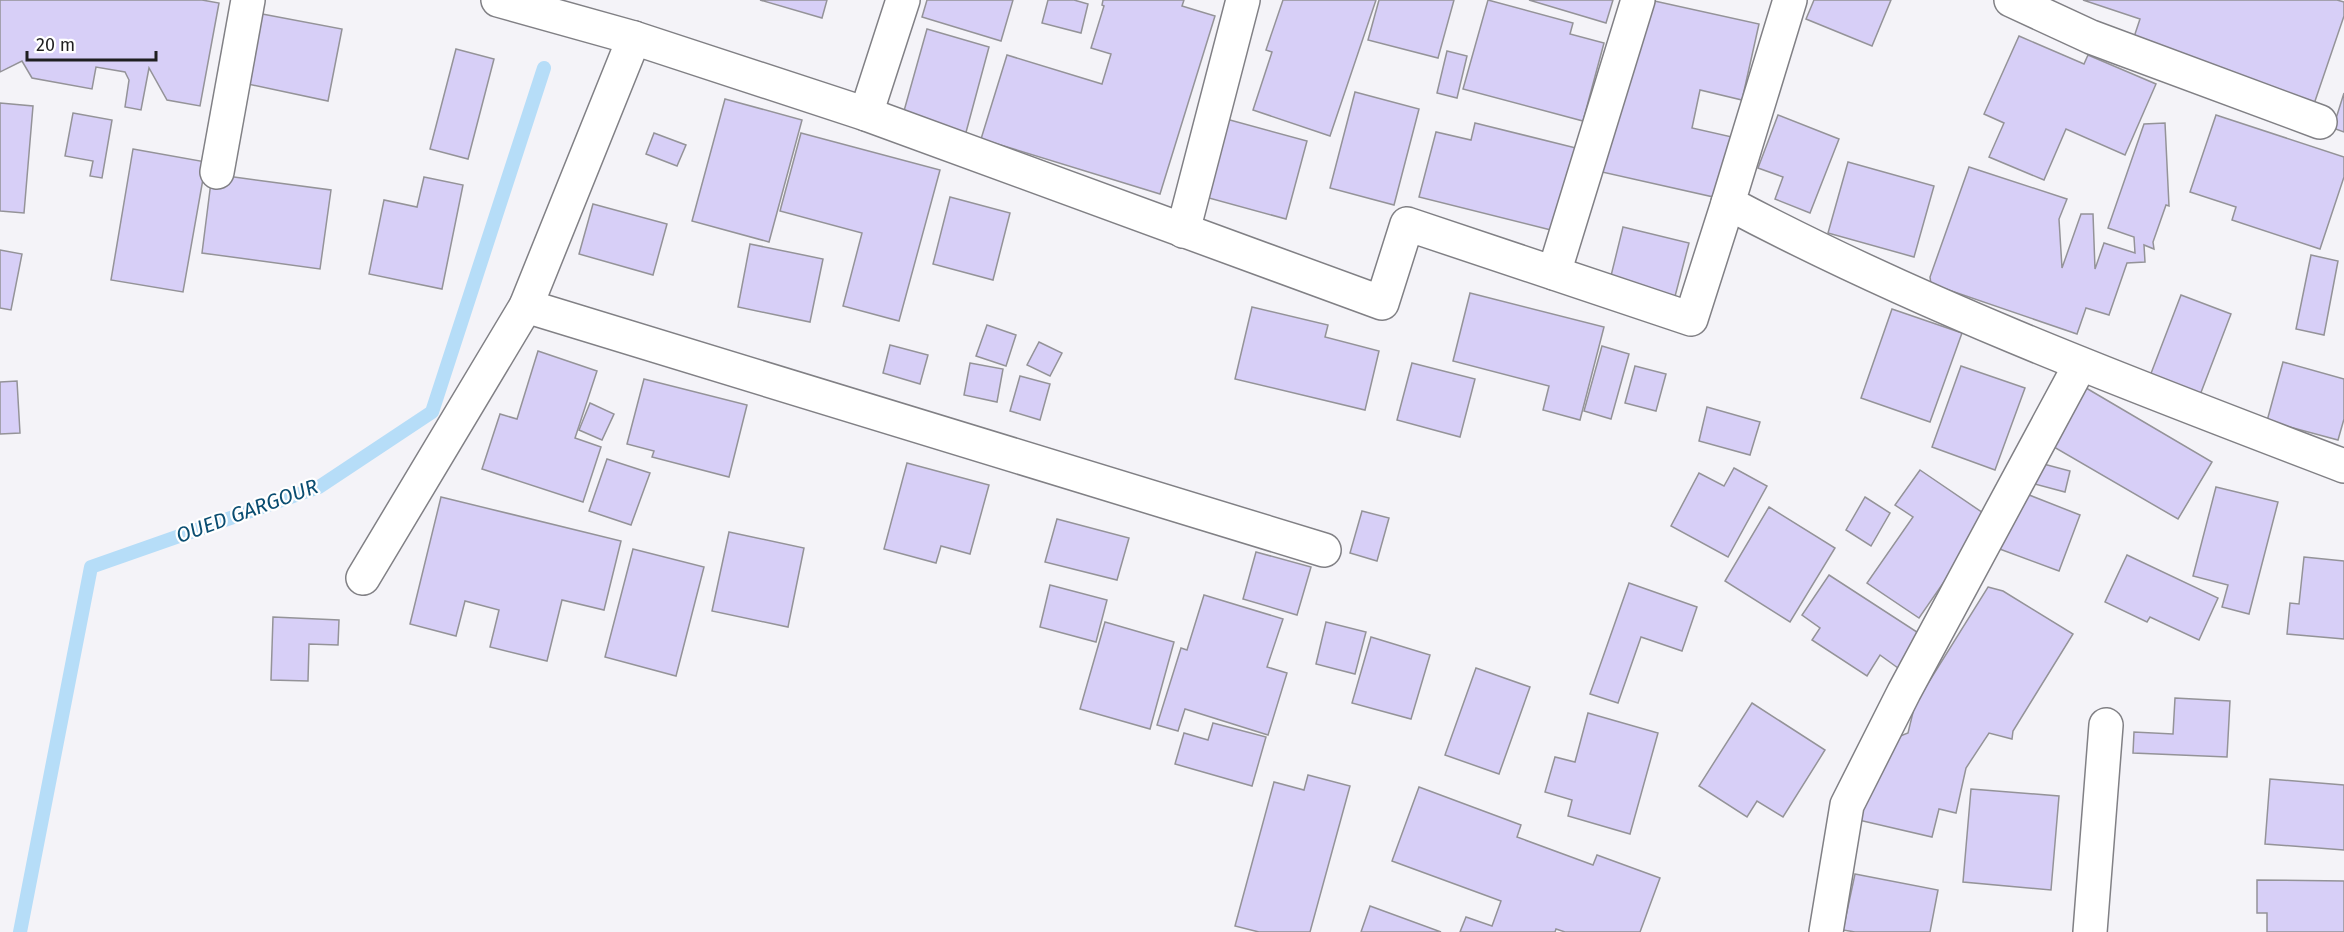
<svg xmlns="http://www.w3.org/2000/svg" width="2344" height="932" viewBox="0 0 2344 932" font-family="'Fira Sans',sans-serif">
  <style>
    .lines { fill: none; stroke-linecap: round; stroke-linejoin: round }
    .stream { stroke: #b6ddf8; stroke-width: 14 }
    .building { fill: #d7cff7; stroke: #949398; stroke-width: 1.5 }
    .minor-casing { stroke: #818085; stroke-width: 36 }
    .minor { stroke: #fff; stroke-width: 33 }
    .labels { text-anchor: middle; stroke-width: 4.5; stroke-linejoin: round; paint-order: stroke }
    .water-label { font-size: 21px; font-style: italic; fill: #0a4d71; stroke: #fff }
  </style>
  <rect width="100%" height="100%" fill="#f4f3f8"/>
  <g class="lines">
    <polyline class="stream" points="20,932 91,567 319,487 432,412 544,68"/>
  </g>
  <g class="building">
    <polygon points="0,0 202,0 219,3 200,106 167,100 149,68 141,110 125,107 129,80 125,72 96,67 92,89 32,78 22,61 0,72"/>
    <polygon points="760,0 827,0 822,18"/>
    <polygon points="927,0 1013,0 1001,41 922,17"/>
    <polygon points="1048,0 1074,0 1088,4 1081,33 1042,23"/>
    <polygon points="1103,0 1184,0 1182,6 1215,16 1160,194 981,139 1007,55 1102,84 1111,54 1091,48 1104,6 1102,5"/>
    <polygon points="1283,0 1376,0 1330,136 1253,110 1272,52 1266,50"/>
    <polygon points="1379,0 1454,0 1438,58 1368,40"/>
    <polygon points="1488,0 1573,23 1570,34 1604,43 1583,121 1463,89"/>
    <polygon points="1529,0 1613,0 1606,23"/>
    <polygon points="1650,0 1759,24 1742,100 1700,90 1692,128 1732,137 1718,198 1602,172"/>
    <polygon points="1814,0 1891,0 1872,46 1806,19"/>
    <polygon points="2083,0 2337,0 2344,2 2344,16 2314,104 2132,43 2140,19"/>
    <polygon points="257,13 342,29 328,101 243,83"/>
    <polygon points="927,29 989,47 965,136 902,118"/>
    <polygon points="2019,36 2084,64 2088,55 2156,84 2125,155 2066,129 2044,180 1989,157 2004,123 1984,114"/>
    <polygon points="456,49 494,59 468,159 430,149"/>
    <polygon points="1447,51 1467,56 1457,98 1437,93"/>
    <polygon points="1355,92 1419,109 1394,205 1330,188"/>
    <polygon points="2344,93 2344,132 2333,128"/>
    <polygon points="725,99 802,120 769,242 692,221"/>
    <polygon points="0,103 33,106 24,213 0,211"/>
    <polygon points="73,113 112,120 102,178 90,176 93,161 65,156"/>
    <polygon points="1778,115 1839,139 1810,213 1775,199 1783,177 1758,168"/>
    <polygon points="2216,115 2344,157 2344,177 2320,249 2232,220 2236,207 2190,192"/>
    <polygon points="1219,117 1307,141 1286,219 1198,195"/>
    <polygon points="1475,123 1580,149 1559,232 1419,197 1436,132 1471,140"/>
    <polygon points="2165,123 2169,206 2166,205 2153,242 2154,249 2144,245 2145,262 2127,263 2109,315 2086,308 2077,334 1931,284 1930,277 1969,167 2067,199 2059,219 2062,268 2081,214 2093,214 2095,269 2104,243 2135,253 2134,237 2108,228 2144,124"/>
    <polygon points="654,133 686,145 677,166 646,154"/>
    <polygon points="801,133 940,170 899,321 843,306 862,233 780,211"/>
    <polygon points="133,149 206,162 183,292 111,280"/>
    <polygon points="1848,162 1934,186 1914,257 1828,233"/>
    <polygon points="212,174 331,190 320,269 202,253"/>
    <polygon points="424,177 463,185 442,289 369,274 384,200 417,207"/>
    <polygon points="950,197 1010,213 993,280 933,264"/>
    <polygon points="593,204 667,224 653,275 579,254"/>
    <polygon points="1623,227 1689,243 1673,304 1608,288"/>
    <polygon points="750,244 823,259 810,322 738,307"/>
    <polygon points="0,250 22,254 11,310 0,308"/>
    <polygon points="2311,255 2338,261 2324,335 2296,329"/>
    <polygon points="1470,293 1604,327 1580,420 1543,410 1549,386 1453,361"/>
    <polygon points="2181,295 2231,314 2200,395 2150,376"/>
    <polygon points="1252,307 1328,325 1325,337 1379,351 1365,410 1235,379"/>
    <polygon points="1892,309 1962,333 1930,422 1861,398"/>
    <polygon points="987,325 1016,335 1006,366 976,356"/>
    <polygon points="1039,342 1062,353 1050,376 1027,365"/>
    <polygon points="890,345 928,355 920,384 883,373"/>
    <polygon points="1602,346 1629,354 1611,419 1584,411"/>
    <polygon points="538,351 597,371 575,438 601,447 583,502 482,469 500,414 517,419"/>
    <polygon points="2283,362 2344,379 2344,419 2338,440 2267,421"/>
    <polygon points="970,363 1003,369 997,402 964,395"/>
    <polygon points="1412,363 1475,379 1460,437 1397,420"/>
    <polygon points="1635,366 1666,374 1656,411 1625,403"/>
    <polygon points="1961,366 2025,388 1995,470 1932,447"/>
    <polygon points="1020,376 1050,384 1040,420 1010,411"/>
    <polygon points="644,379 747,405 729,477 652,457 654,451 627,444"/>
    <polygon points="17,381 20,433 0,434 0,382"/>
    <polygon points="2081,385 2212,462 2178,519 2047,443"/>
    <polygon points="590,403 614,414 602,440 579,430"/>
    <polygon points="1707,407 1760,422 1750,455 1699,441"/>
    <polygon points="607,459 650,473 631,525 589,511"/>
    <polygon points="2036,462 2070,471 2065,492 2031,483"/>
    <polygon points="907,463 989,485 970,554 941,546 936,563 884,549"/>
    <polygon points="1734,468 1767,486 1728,557 1671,526 1699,473 1724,486"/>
    <polygon points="1920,470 1989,517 1919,618 1867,583 1913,517 1895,505"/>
    <polygon points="2216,487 2278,502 2249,614 2222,607 2228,585 2193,576"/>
    <polygon points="2019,491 2080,515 2059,571 1997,548"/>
    <polygon points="441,497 621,541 604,610 562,600 547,661 490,647 499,610 465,601 456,636 410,624"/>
    <polygon points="1865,497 1890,513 1871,546 1846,530"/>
    <polygon points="1769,507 1835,548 1790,622 1725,581"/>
    <polygon points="1362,511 1389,518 1377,561 1350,553"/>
    <polygon points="1057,519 1129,538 1117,580 1045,562"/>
    <polygon points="729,532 804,548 788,627 712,611"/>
    <polygon points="633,549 704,567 676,676 605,657"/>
    <polygon points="1256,552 1311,567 1297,615 1243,599"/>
    <polygon points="2127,555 2218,598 2199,640 2150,617 2147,622 2105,602"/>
    <polygon points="2304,557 2344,561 2344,639 2287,634 2290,603 2299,604"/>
    <polygon points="1829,575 1920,634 1898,668 1880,655 1867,676 1812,640 1820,628 1802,615"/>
    <polygon points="1629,583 1697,607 1682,651 1641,637 1618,703 1590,694"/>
    <polygon points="1050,585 1107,600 1096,642 1040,627"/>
    <polygon points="1988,587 2003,591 2073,634 2013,731 2012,739 1989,733 1966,768 1956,813 1939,809 1932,837 1850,818 1885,742 1908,733 1915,704"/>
    <polygon points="1204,595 1283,619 1267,667 1287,673 1268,735 1185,709 1178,731 1157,725 1181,648 1187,650"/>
    <polygon points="273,617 339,620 338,645 309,644 308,681 271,680"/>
    <polygon points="1105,622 1174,642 1150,729 1080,709"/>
    <polygon points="1326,622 1366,632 1355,674 1316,664"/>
    <polygon points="1371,637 1430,655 1411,719 1352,703"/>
    <polygon points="1476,668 1530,687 1499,774 1445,755"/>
    <polygon points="2175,698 2230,701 2227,757 2133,753 2134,732 2173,734"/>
    <polygon points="1752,703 1825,750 1783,817 1757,801 1747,817 1699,786"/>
    <polygon points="1588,713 1658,733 1630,834 1568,816 1572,800 1545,792 1555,757 1575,762"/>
    <polygon points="1213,723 1266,737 1252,786 1175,764 1184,733 1208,740"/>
    <polygon points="1308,775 1350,786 1310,932 1259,932 1235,926 1274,782 1304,790"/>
    <polygon points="2270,779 2344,785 2344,850 2265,844"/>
    <polygon points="1419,787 1521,825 1517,837 1593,865 1597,855 1660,878 1640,932 1565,932 1556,929 1555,932 1460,932 1466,917 1492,926 1501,901 1392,861"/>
    <polygon points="1971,789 2059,796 2051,890 1963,882"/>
    <polygon points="1855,874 1938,890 1930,932 1855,932 1843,930"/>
    <polygon points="2257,880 2344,881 2344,932 2267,932 2267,913 2257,913"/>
    <polygon points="1370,906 1441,932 1361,932"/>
  </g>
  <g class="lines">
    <defs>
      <g id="minor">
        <polyline points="498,0 634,38 866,114 1382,303 1407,224 1691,319 1728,203"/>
        <path d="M1790,0L1728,203C1926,308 2135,386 2344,466"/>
        <polyline points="2011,0 2091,37 2320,122"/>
        <polyline points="866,114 903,0"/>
        <polyline points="217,172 248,0"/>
        <polyline points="1183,231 1243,0"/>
        <polyline points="1554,273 1638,0"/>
        <polyline points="526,306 1324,550"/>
        <polyline points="363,578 526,306 634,38"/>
        <polyline points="1826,932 1847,805 1904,692 2080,365"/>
        <polyline points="2090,932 2106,725"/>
      </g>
    </defs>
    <use href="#minor" class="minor-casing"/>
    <use href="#minor" class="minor"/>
  </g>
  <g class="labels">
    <g class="water-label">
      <text transform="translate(247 511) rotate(-20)" y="7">OUED GARGOUR</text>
    </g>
  </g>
  <path d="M27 51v9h129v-9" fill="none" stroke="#1f1f21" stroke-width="3"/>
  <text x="36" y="51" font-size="18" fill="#1f1f21" stroke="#ffffff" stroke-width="4.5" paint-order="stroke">20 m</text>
</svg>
